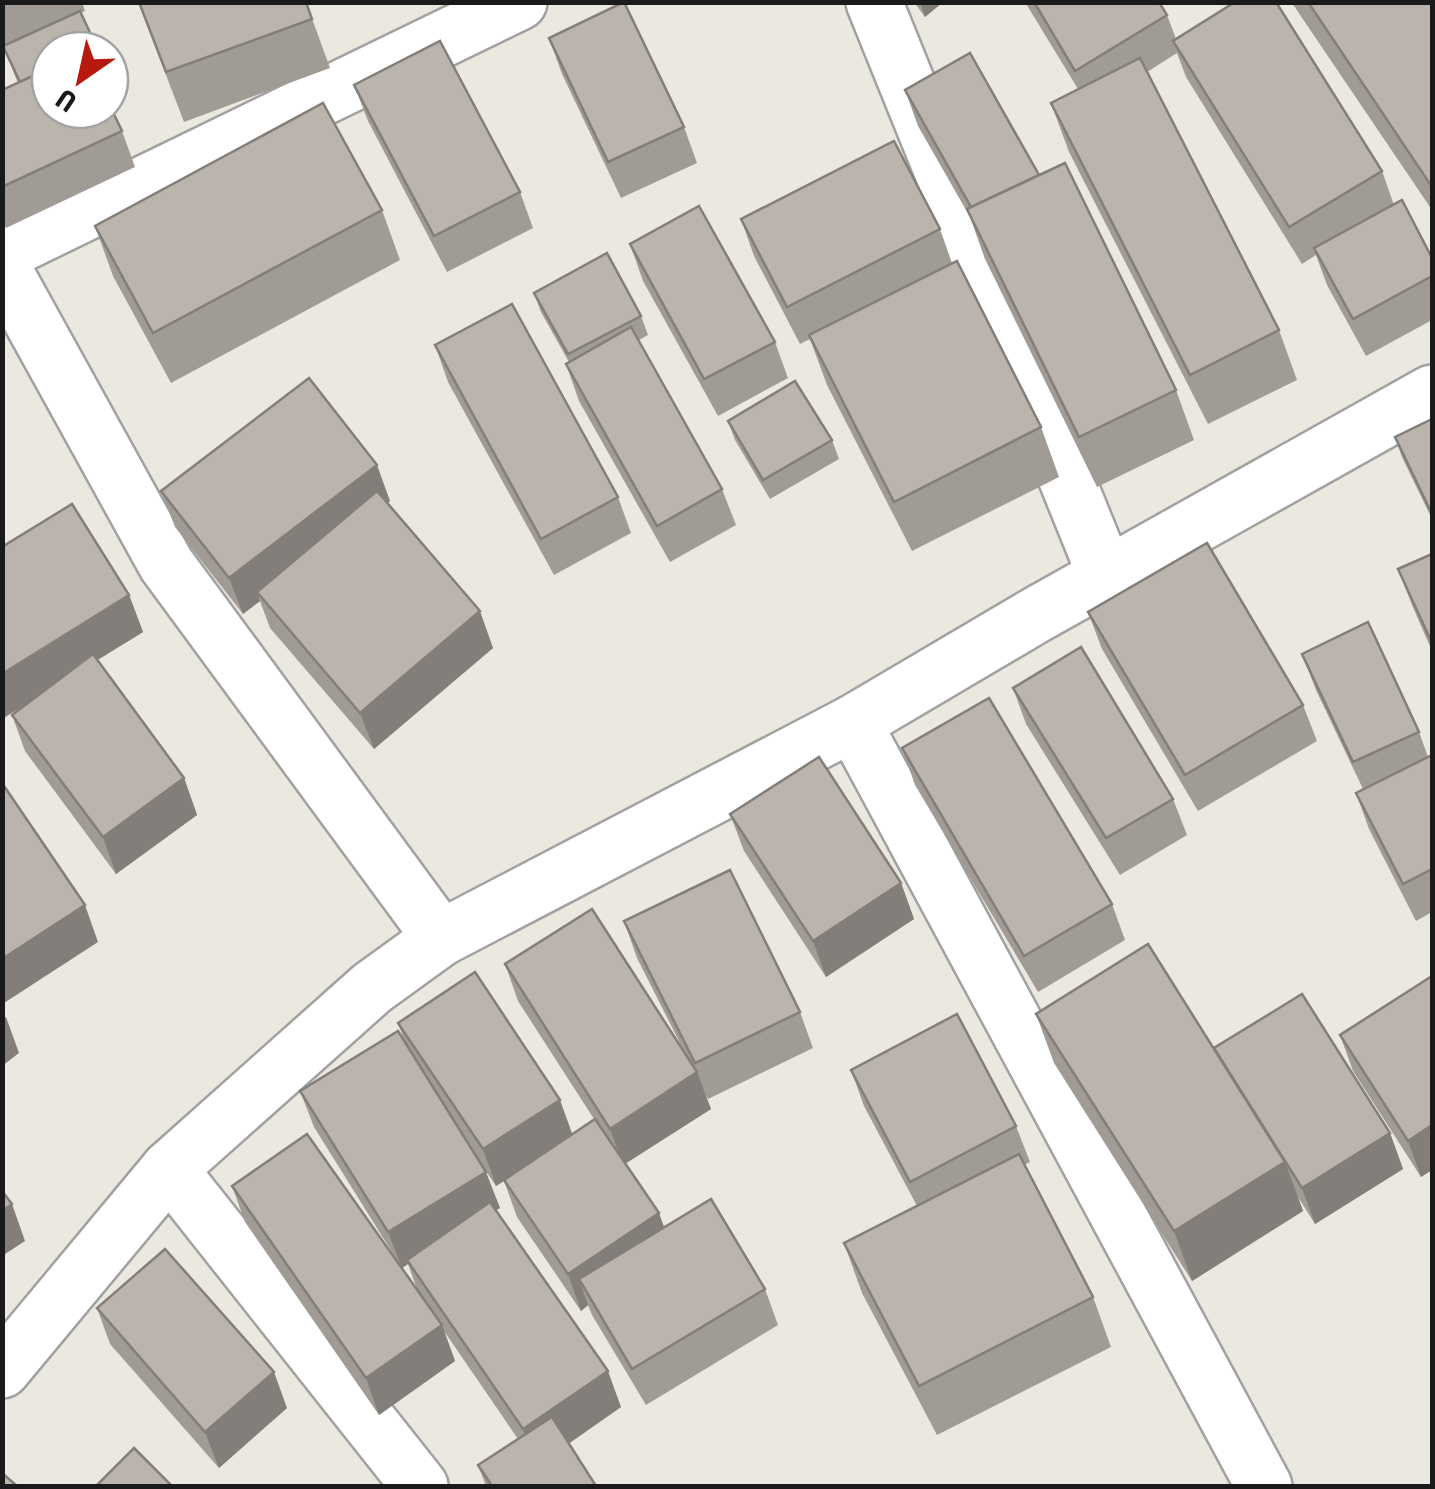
<svg xmlns="http://www.w3.org/2000/svg" width="1435" height="1489" viewBox="0 0 1435 1489" font-family="'Asap Condensed',sans-serif">
  <style>
    .lines { fill: none; stroke-linecap: round; stroke-linejoin: round }
    .minor-casing { stroke: #a1a1a1; stroke-width: 60 }
    .tertiary-casing { stroke: #a1a1a1; stroke-width: 60 }
    .minor { stroke: #fff; stroke-width: 55 }
    .tertiary { stroke: #fff; stroke-width: 55 }
    .wall { fill: #a19b95; fill-rule: evenodd }
    .shaded-wall { fill: #837e79 }
    .building { fill: #bbb4ad; stroke: #837e79; stroke-width: 2.5 }
  </style>
  <rect width="100%" height="100%" fill="#ebe8e0"/>
  <g class="lines">
    <defs>
      <g id="minor">
        <polyline points="874,2 1106,576"/>
        <polyline points="2,253 519,2"/>
        <polyline points="2,267 166,564 441,938"/>
        <polyline points="853,723 1264,1486"/>
        <polyline points="169,1169 420,1486"/>
      </g>
      <polyline id="tertiary" points="2,1370 169,1169 372,988 441,938 853,723 1036,615 1432,393"/>
    </defs>
    <use href="#minor" class="minor-casing"/>
    <use href="#tertiary" class="tertiary-casing"/>
    <use href="#minor" class="minor"/>
    <use href="#tertiary" class="tertiary"/>
  </g>
  <g class="wall">
    <polygon points="2,2 82,2 85,11 81,13 50,50 122,131 135,167 6,228 2,221 2,90 18,83 4,48 2,48"/>
    <polygon points="138,2 306,2 330,68 184,122"/>
    <polygon points="914,2 943,2 925,17"/>
    <polygon points="1025,2 1159,2 1167,15 1176,39 1382,171 1394,205 1432,258 1432,320 1366,356 1327,285 1316,255 1302,264 1186,77 1177,53 1147,72 1279,330 1297,380 1208,424 1069,152 1051,103 1078,89"/>
    <polygon points="1430,2 1432,6 1432,210 1292,3"/>
    <polygon points="549,38 684,127 697,163 621,198 562,74"/>
    <polygon points="354,85 520,192 533,228 447,272 368,121"/>
    <polygon points="905,90 1039,175 1176,390 1194,440 1097,487 985,259 970,217 918,126"/>
    <polygon points="382,210 400,260 171,383 113,276 95,226"/>
    <polygon points="741,219 940,229 952,263 1041,427 1059,477 912,551 827,385 810,339 800,344 754,256"/>
    <polygon points="630,244 775,342 788,378 718,416 643,281"/>
    <polygon points="534,293 641,316 648,335 639,340 722,489 736,525 670,562 579,401 566,364 569,362 541,312"/>
    <polygon points="435,345 618,497 631,533 554,575 448,382"/>
    <polygon points="1432,419 1432,519 1402,457 1395,437"/>
    <polygon points="728,421 832,440 839,459 770,499 735,440"/>
    <polygon points="161,491 390,501 387,504 493,648 374,749 270,628 260,601 243,614 175,527"/>
    <polygon points="1432,554 1432,651 1412,605 1398,569"/>
    <polygon points="129,595 143,632 97,660 184,778 197,815 116,874 25,751 12,715 24,706"/>
    <polygon points="1088,612 1303,705 1317,741 1198,811 1102,649"/>
    <polygon points="1302,654 1419,732 1428,757 1432,755 1432,912 1416,921 1369,829 1356,793 1363,789 1316,690"/>
    <polygon points="1013,688 1173,799 1187,835 1120,875 1026,724"/>
    <polygon points="902,748 1112,904 1125,940 1038,992 915,785"/>
    <polygon points="730,814 901,883 914,919 826,977 744,851"/>
    <path d="M624,921L800,1012L813,1048L708,1099L705,1094L711,1109L625,1164L664,1227L765,1289L778,1325L646,1405L592,1315L588,1305L581,1311L517,1217L504,1181L496,1186L481,1164L500,1208L496,1210L621,1407L568,1443L597,1486H486L478,1465L518,1439L444,1331L455,1361L379,1415L245,1222L232,1186L400,1265L314,1127L300,1091L404,1040L398,1023L572,1134L594,1119L518,1001L505,964L685,1053L637,958ZM408,1264L418,1292L402,1268Z"/>
    <polygon points="1432,977 1432,1170 1421,1177 1353,1071 1340,1035"/>
    <polygon points="1036,1014 1215,1050 1390,1133 1403,1169 1315,1224 1298,1197 1303,1211 1192,1281 1054,1063"/>
    <polygon points="851,1070 1016,1126 1030,1162 1024,1165 1093,1297 1111,1347 937,1435 862,1293 844,1243 917,1206 864,1106"/>
    <polygon points="97,1308 287,1408 219,1468 110,1344"/>
  </g>
  <g class="shaded-wall">
    <polygon points="920,2 943,2 925,17"/>
    <polygon points="377,465 390,501 263,599 257,592 260,601 243,614 229,578"/>
    <polygon points="129,595 143,632 2,719 2,674"/>
    <polygon points="480,611 493,648 374,749 360,713"/>
    <polygon points="184,778 197,815 116,874 103,837"/>
    <polygon points="901,883 914,919 826,977 813,941"/>
    <polygon points="85,905 98,942 4,1003 2,959"/>
    <polygon points="6,1017 19,1053 2,1066 2,1020"/>
    <polygon points="697,1072 711,1109 623,1165 610,1129"/>
    <polygon points="560,1100 573,1136 496,1186 483,1149"/>
    <polygon points="1432,1125 1432,1170 1421,1177 1408,1141"/>
    <polygon points="1390,1133 1403,1169 1315,1224 1302,1188"/>
    <polygon points="1285,1162 1303,1211 1192,1281 1174,1231"/>
    <polygon points="486,1172 500,1208 409,1263 407,1260 408,1264 402,1268 388,1232"/>
    <polygon points="12,1204 25,1241 2,1256 2,1211"/>
    <polygon points="659,1213 672,1249 579,1279 588,1305 581,1311 568,1274"/>
    <polygon points="442,1325 455,1361 379,1415 366,1378"/>
    <polygon points="608,1371 621,1407 537,1466 523,1429"/>
    <polygon points="274,1372 287,1408 219,1468 205,1432"/>
  </g>
  <g class="building">
    <polygon points="139,2 306,2 312,19 166,72"/>
    <polygon points="624,2 684,127 608,162 549,38"/>
    <polygon points="1034,2 1159,2 1167,15 1075,71"/>
    <polygon points="1235,2 1276,2 1382,171 1289,227 1173,41"/>
    <polygon points="1308,2 1430,2 1432,6 1432,187"/>
    <polygon points="80,11 98,50 50,50 50,68 20,82 3,46"/>
    <polygon points="440,41 520,192 434,236 354,85"/>
    <polygon points="970,53 1039,175 971,207 905,90"/>
    <polygon points="1140,58 1279,330 1190,375 1051,103"/>
    <polygon points="50,68 50,110 110,110 110,106 122,131 2,187 2,90"/>
    <polygon points="323,103 382,210 153,333 95,226"/>
    <polygon points="894,141 940,229 787,307 741,219"/>
    <polygon points="1065,163 1176,390 1079,437 967,209"/>
    <polygon points="1402,200 1432,258 1432,276 1353,319 1314,248"/>
    <polygon points="699,206 775,342 704,379 630,244"/>
    <polygon points="607,253 641,316 568,354 534,293"/>
    <polygon points="957,261 1041,427 894,502 809,335"/>
    <polygon points="512,304 618,497 541,539 435,345"/>
    <polygon points="631,327 722,489 657,526 566,364"/>
    <polygon points="309,378 377,465 229,578 161,491"/>
    <polygon points="795,381 832,440 763,480 728,421"/>
    <polygon points="1432,419 1432,514 1395,437"/>
    <polygon points="377,491 480,611 360,713 257,592"/>
    <polygon points="72,504 129,595 2,674 2,547"/>
    <polygon points="1207,543 1303,705 1185,775 1088,612"/>
    <polygon points="1432,554 1432,643 1398,569"/>
    <polygon points="1368,622 1419,732 1353,762 1302,654"/>
    <polygon points="1081,647 1173,799 1106,838 1013,688"/>
    <polygon points="93,654 184,778 103,837 12,715"/>
    <polygon points="989,698 1112,904 1024,956 902,748"/>
    <polygon points="1432,755 1432,869 1403,884 1356,793"/>
    <polygon points="819,757 901,883 813,941 730,814"/>
    <polygon points="2,783 85,905 2,959"/>
    <polygon points="730,870 800,1012 695,1063 624,921"/>
    <polygon points="592,909 697,1072 610,1129 505,964"/>
    <polygon points="1148,944 1285,1162 1174,1231 1036,1014"/>
    <polygon points="475,972 560,1100 483,1149 398,1023"/>
    <polygon points="1432,976 1432,1125 1408,1141 1340,1035"/>
    <polygon points="1302,994 1390,1133 1302,1188 1214,1048"/>
    <polygon points="957,1014 1016,1126 910,1182 851,1070"/>
    <polygon points="398,1031 486,1172 388,1232 300,1091"/>
    <polygon points="595,1119 659,1213 568,1274 504,1180"/>
    <polygon points="307,1134 442,1325 366,1378 232,1186"/>
    <polygon points="1019,1154 1093,1297 919,1386 844,1243"/>
    <polygon points="2,1191 12,1204 2,1211"/>
    <polygon points="711,1199 765,1289 632,1369 579,1279"/>
    <polygon points="490,1202 608,1371 523,1429 407,1260"/>
    <polygon points="165,1249 274,1372 205,1432 97,1308"/>
    <polygon points="552,1417 596,1486 492,1486 478,1465"/>
    <polygon points="134,1448 172,1486 96,1486"/>
    <polygon points="2,1473 17,1486 2,1486"/>
  </g>
  <rect width="1435" height="1489" fill="none" stroke="#1a1a1a" stroke-width="10"/>
  <g transform="translate(80 80) rotate(214)"><circle r="48" fill="#ffffff" stroke="#a3a3a3" stroke-width="2.5"/>
  <path d="M0-8L18 38L0 25L-18 38Z" fill="#b6190e"/>
  <text y="-15" font-size="28" font-weight="bold" text-anchor="middle" fill="#1a1a1a">U</text>
  </g>
</svg>
